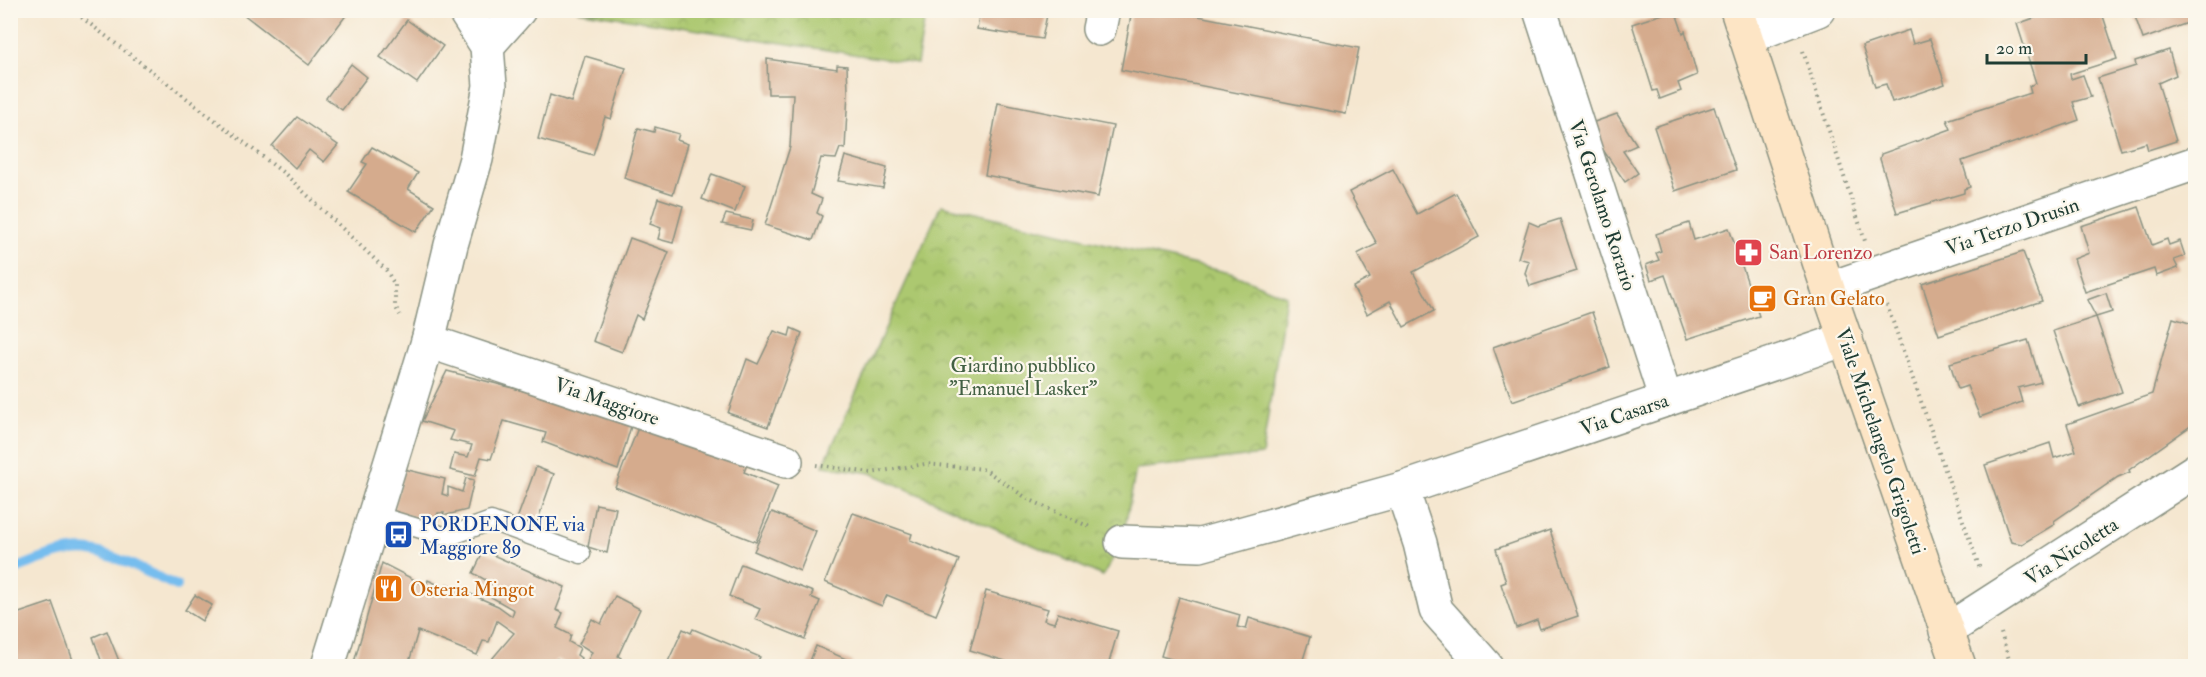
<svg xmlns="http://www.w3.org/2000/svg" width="2206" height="677" viewBox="0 0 2206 677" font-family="'IM FELL Double Pica',serif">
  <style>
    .park { fill: url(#park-crowns); stroke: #668252; stroke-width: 1.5 }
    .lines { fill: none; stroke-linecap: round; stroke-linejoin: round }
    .stream { stroke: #76bdee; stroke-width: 10 }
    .building { fill: #d5ab8d }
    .service-casing { stroke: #8a9282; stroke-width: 21 }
    .minor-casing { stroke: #8a9282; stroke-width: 36 }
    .secondary-casing { stroke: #8a9282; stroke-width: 36 }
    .path { stroke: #8a9282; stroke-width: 4; stroke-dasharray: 1.5 4.5; stroke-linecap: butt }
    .service { stroke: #fff; stroke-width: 18 }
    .minor { stroke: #fff; stroke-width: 33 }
    .secondary { stroke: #fde5c5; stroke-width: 33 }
    .labels { text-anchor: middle; stroke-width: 4.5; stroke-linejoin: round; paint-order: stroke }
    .street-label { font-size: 20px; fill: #1f3d34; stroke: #fbf7ec }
    .health-label { font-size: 20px; fill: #be3a42; stroke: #fbf7ec; text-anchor: start }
    .food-label { font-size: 20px; fill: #c56008; stroke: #fbf7ec; text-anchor: start }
    .park-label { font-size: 20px; fill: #426043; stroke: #fbf7ec }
    .transit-label { font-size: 20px; fill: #164399; stroke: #fbf7ec; text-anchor: start }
  </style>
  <defs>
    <pattern id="park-crowns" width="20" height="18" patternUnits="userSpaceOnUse" patternTransform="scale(1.5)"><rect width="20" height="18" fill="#acc86f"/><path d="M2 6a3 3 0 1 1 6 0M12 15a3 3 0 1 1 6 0" fill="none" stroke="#8ba45c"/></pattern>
  </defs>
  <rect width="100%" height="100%" fill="#fbf7ec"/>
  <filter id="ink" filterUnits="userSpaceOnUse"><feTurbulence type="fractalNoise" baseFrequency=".0167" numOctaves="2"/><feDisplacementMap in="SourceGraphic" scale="12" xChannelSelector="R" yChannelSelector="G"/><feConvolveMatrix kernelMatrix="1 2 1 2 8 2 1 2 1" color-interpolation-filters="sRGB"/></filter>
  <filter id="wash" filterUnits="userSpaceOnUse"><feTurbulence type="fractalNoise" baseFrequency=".008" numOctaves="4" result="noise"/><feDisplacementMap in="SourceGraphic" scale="24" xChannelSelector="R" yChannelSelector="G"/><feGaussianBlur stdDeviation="1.35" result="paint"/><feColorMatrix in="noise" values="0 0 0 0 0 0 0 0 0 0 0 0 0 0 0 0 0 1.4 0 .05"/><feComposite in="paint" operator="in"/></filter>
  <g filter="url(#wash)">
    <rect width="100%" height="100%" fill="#f5e7d0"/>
    <g class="park">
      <polygon points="577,11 926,11 917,64"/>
      <polygon points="941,205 1230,273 1286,296 1262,455 1136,469 1122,542 1103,576 871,473 823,466"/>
    </g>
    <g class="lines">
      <path class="stream" d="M10,571C34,562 65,547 91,551C121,557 150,574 177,586"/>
    </g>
    <g id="blocks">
      <g class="building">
        <polygon points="238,10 350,10 309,65"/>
        <polygon points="980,10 1048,10 1042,39 977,29"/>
        <polygon points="1132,10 1168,10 1359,48 1346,114 1121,70"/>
        <polygon points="1675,10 1683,33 1685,31 1697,75 1678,83 1681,91 1660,99 1657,90 1653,91 1632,24"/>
        <polygon points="2057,10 2101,10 2117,59 2070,74 2071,79 2083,75 2091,97 2073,102 2079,120 1962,161 1970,187 1964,189 1964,193 1897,213 1880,159 1881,154 1951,129 1947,120 2031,93 2029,86 2036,83 2017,24"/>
        <polygon points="2125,10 2196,10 2196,20 2143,39 2133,11 2126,13"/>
        <polygon points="407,20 443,46 417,83 380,57"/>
        <polygon points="1909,30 1913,44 1930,39 1945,84 1892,102 1886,84 1875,87 1862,46"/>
        <polygon points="2169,50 2176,75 2158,83 2176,141 2148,150 2146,143 2121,150 2098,78 2136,66 2135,61"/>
        <polygon points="585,56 626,68 611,119 605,117 593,155 538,139 550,95 571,102"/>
        <polygon points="767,59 837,69 837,65 847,66 848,91 845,149 840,148 836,159 821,158 811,194 822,199 817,213 822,216 813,240 765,225 790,147 793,94 768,94"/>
        <polygon points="351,64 367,77 342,110 326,98"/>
        <polygon points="998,103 1113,126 1098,197 985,175"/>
        <polygon points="1714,107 1736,170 1675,191 1654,127"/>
        <polygon points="1617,114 1637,145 1623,151 1638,173 1625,182 1586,125"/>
        <polygon points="297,117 338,145 324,162 309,150 295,168 272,146"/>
        <polygon points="655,127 679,134 677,140 688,144 673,194 624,178 638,128 654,132"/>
        <polygon points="372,147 418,173 408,189 434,205 416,232 348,192 367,164 362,162"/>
        <polygon points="845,156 887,168 883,188 838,181"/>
        <polygon points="1393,169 1417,214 1456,193 1479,237 1413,272 1434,311 1404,327 1390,301 1367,314 1353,287 1370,278 1357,254 1377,244 1349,192"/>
        <polygon points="712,174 745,186 735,212 702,199"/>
        <polygon points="658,198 683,206 673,243 658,239 661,228 650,224"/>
        <polygon points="2139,207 2152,245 2167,239 2169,245 2180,241 2185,256 2174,260 2178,268 2156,276 2154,269 2085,292 2074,259 2089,253 2081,226"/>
        <polygon points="726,214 753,220 751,230 722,224"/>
        <polygon points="1560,219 1577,271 1530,286 1525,273 1529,261 1518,258 1529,222 1538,226"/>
        <polygon points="1689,223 1694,240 1729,228 1759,316 1687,339 1665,275 1651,280 1646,265 1659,260 1656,253 1661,251 1656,234"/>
        <polygon points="630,238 669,252 642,319 636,315 622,352 593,341"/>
        <polygon points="2023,252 2042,301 1939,335 1922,284"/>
        <polygon points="2106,293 2112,312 2096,317 2122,392 2079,407 2053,331 2096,317 2087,300"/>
        <polygon points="1592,312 1610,367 1512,401 1493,347"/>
        <polygon points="2173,318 2196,325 2196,422 2129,470 2130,472 2118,477 2054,521 2055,524 2022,544 2011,542 1985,465 2050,443 2054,458 2076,451 2067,424 2152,394"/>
        <polygon points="791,328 802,333 768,427 728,413 747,359 758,364 774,331 789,336"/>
        <polygon points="2028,340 2041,382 2018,388 2022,402 1980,417 1967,386 1958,389 1950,363"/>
        <polygon points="447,371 559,400 632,423 618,470 543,442 546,433 504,421 491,459 481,457 475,476 450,470 454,454 468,457 472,445 450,440 454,431 422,421"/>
        <polygon points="641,420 748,462 744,472 778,486 756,542 615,487"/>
        <polygon points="536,467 554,474 536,525 517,519"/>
        <polygon points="404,469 445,479 442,494 448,496 448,487 462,492 466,478 474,480 467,510 443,516 444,513 438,513 434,522 393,512"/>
        <polygon points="596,504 616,508 607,553 588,547"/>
        <polygon points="772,512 816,531 800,571 754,551"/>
        <polygon points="853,513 912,534 910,540 959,560 936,615 887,595 882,606 825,582"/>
        <polygon points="1550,530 1578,616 1540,629 1537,620 1516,628 1501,584 1506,582 1496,549"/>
        <polygon points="484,551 565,587 556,610 563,613 557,628 571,635 569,642 580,648 577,655 581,658 578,666 570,666 557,659 551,666 486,666 514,633 497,621 489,642 483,641 477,655 418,631 408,666 353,666 382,563 426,586 428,580 447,589 447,584 498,606 512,616 514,610 486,594 491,583 473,573"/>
        <polygon points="741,564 813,592 811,597 820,601 805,639 755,619 760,609 729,596"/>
        <polygon points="986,591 1048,609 1044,620 1054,623 1058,613 1118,631 1108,666 1003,666 1005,661 970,650"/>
        <polygon points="195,595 212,605 202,621 185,610"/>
        <polygon points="615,596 640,609 618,656 621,658 616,666 593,666 587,662 592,652 579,644 592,619 601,624"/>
        <polygon points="1179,597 1240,615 1237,627 1246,629 1249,618 1310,637 1301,666 1194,666 1161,656"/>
        <polygon points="52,602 75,666 10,666 10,616"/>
        <polygon points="683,629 691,633 693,629 760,657 755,666 666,666"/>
        <polygon points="107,631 121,666 103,666 93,637"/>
        <polygon points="816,646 853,662 851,666 808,666"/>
      </g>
    </g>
  </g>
  <g filter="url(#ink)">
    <use href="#blocks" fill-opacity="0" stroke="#8a9282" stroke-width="1.5"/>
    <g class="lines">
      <defs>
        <polyline id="service" points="375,515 447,537 491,521 581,554"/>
        <g id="minor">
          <polyline points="1540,10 1666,400"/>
          <polyline points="1099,29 1103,10"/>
          <polyline points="1746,38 1818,10"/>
          <polyline points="487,46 519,10"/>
          <polyline points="1828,289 2196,163"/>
          <polyline points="428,341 786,461"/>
          <polyline points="1402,489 1420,543 1436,610 1486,666"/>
          <polyline points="1122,542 1200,545 1402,489 1846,339"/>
          <polyline points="1946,631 2196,470"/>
          <polyline points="328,666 428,341 451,245 476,159 490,86 487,46 464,10"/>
        </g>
        <polyline id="secondary" points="1737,10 1828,289 1959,666"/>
      </defs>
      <use href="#service" class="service-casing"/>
      <use href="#minor" class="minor-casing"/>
      <use href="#secondary" class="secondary-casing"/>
      <g class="path">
        <polyline points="72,10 285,174 386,270 395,285 395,306 400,315"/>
        <polyline points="1803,51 1865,241"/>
        <polyline points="1887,305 1980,569"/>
        <polyline points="816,465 871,473 925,464 984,469 1028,499 1092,528"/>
        <polyline points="2001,633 2011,666"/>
      </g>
      <use href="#service" class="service"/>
      <use href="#minor" class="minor"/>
      <use href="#secondary" class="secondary"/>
    </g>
  </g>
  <defs>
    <symbol id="pharmacy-square" viewBox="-11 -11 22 22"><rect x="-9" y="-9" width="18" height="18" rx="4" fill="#e0444e" stroke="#fbf7ec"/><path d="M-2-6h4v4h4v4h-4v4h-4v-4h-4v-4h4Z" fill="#fff"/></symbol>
    <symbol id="cafe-square" viewBox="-11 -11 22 22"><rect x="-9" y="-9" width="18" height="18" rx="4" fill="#e8710a" stroke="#fbf7ec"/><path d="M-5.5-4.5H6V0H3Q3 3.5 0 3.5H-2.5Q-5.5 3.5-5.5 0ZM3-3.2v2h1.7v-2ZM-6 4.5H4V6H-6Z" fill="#fff"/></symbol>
    <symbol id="bus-square" viewBox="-11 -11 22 22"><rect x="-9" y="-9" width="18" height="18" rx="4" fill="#1a4fb4" stroke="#fbf7ec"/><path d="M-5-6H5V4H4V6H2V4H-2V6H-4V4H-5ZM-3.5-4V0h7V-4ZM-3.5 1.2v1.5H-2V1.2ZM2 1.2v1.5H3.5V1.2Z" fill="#fff"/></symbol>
    <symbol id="restaurant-square" viewBox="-11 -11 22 22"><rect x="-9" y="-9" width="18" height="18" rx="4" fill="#e8710a" stroke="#fbf7ec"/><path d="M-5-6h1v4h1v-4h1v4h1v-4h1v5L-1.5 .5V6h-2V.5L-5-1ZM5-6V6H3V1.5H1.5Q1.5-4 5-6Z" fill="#fff"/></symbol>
  </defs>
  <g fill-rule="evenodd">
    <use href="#pharmacy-square" x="1732" y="236" width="33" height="33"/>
    <use href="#cafe-square" x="1746" y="282" width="33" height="33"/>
    <use href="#bus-square" x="382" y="518" width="33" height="33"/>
    <use href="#restaurant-square" x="372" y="572" width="33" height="33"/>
  </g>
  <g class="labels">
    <g class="street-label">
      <text transform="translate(1603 205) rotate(72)" y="7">Via Gerolamo Rorario</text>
      <text transform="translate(2012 226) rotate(-19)" y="7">Via Terzo Drusin</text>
      <text transform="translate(607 401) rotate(19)" y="7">Via Maggiore</text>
      <text transform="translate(1624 414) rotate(-19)" y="7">Via Casarsa</text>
      <text transform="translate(1881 441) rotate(71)" y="7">Viale Michelangelo Grigoletti</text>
      <text transform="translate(2071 551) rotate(-33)" y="7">Via Nicoletta</text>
    </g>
    <g class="health-label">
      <text x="1769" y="259">San Lorenzo</text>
    </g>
    <g class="food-label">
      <text x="1783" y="305">Gran Gelato</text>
      <text x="410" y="596">Osteria Mingot</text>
    </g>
    <g class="park-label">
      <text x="1023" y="372">Giardino pubblico<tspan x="1023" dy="23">"Emanuel Lasker"</tspan></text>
    </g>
    <g class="transit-label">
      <text x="420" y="531">PORDENONE via<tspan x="420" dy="23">Maggiore 89</tspan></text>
    </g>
  </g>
  <rect width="2206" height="677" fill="none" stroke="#fbf7ec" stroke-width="36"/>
  <path d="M1987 54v9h99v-9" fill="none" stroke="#1f3d34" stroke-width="3"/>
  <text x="1996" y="54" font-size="18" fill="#1f3d34" stroke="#fbf7ec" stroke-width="4.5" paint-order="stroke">20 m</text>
</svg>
